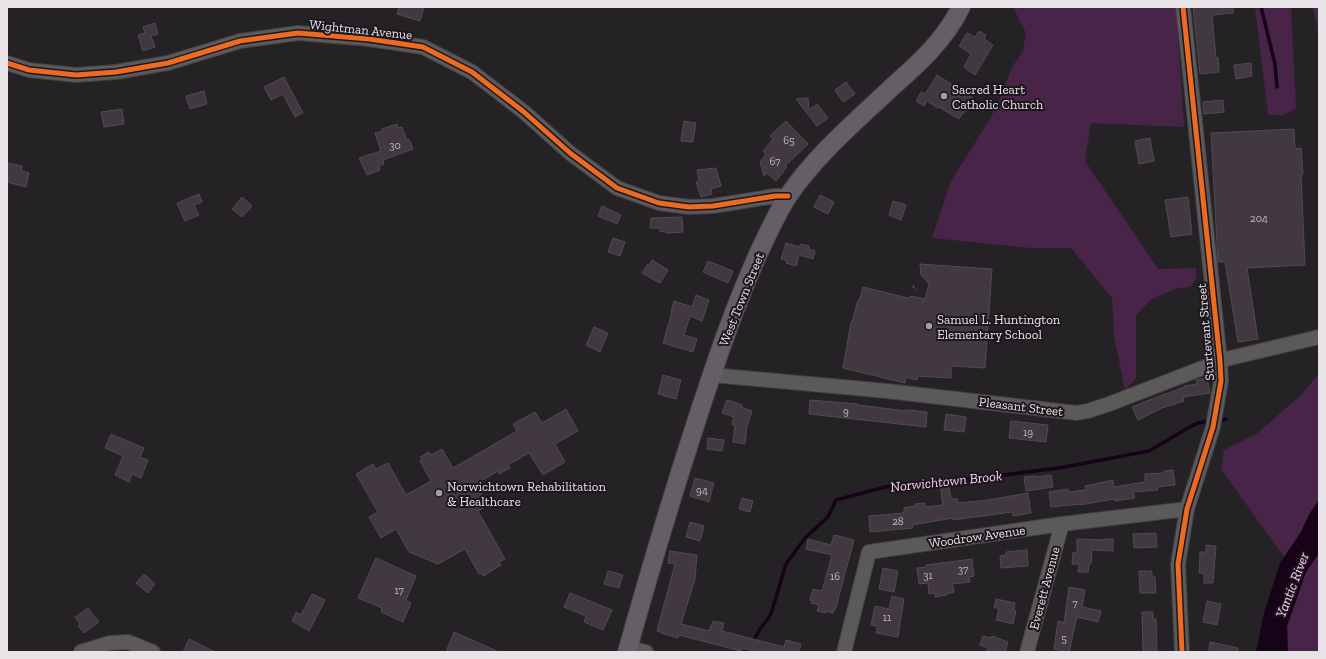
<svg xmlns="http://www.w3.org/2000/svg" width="1326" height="659" viewBox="0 0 1326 659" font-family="'Zilla Slab',serif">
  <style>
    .green { fill: #482448 }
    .water { fill: #170318 }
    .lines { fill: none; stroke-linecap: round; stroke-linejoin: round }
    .stream { stroke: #170318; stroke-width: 3.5 }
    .building { fill: #423842; stroke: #4f4c4f }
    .minor-casing { stroke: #413f41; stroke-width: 16 }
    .major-casing { stroke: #413f41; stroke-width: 20 }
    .path { stroke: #5c595c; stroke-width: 2; stroke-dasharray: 2 2; stroke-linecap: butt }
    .minor { stroke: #5c595b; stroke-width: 14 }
    .major { stroke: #665e66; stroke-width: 18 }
    .cycleway-casing { stroke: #1d171d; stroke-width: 8 }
    .cycleway { stroke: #ed6a23; stroke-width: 5 }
    .poi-dot { fill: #a39fa2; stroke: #1d171d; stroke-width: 1.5 }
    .labels { text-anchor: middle; stroke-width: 4; stroke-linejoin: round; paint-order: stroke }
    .number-label { font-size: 11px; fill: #beb8bd }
    .street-label { font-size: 13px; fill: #e7e3e6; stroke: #1d171d }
    .poi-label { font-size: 13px; fill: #e7e3e6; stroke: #1d171d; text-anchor: start }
    .water-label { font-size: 14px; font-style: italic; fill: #facff8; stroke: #1d171d }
  </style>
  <rect width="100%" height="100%" fill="#252225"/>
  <g class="green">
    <polygon points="1013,7 1176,7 1184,127 1091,123 1085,161 1158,269 1196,268 1196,279 1190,287 1175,289 1150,300 1136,316 1136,378 1125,390 1114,335 1112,298 1071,248 1031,248 932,238 951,181 990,119 1002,94 1012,67 1023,51 1026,33"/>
    <polygon points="1255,7 1291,7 1296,108 1284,115 1268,115"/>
    <polygon points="1313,7 1319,7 1319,35"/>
    <polygon points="1319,373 1319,500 1310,513 1298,537 1284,557 1221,469 1224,450 1258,433 1303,393"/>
    <polygon points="1319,553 1319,652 1288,652 1287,626 1306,572"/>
  </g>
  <polygon class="water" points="1319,500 1319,553 1306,572 1287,626 1288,652 1256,652 1264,613 1280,563 1301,532 1310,513"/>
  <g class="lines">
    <g class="stream">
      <polyline points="1261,7 1275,64 1277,87"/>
      <polyline points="1217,421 1226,419"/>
      <polyline points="749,652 758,632 771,614 786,564 805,538 828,517 836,500 885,487 939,483 1059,468 1149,451 1188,428 1198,423 1210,421"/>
    </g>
  </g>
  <g class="building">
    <polygon points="399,7 424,7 420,21 397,14"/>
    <polygon points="1193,7 1233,7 1233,13 1212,15 1216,58 1218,57 1219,72 1200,74"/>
    <polygon points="155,23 158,34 151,36 155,47 143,51 138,35 145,33 143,27"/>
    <polygon points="979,31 986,35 984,39 993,45 975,75 964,67 971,54 959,46 967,33 975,37"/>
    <polygon points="1251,63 1252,76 1236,79 1234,65"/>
    <polygon points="937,75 973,98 969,103 968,110 962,114 959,119 939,107 938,108 927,101 924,106 916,101 921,92 925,94"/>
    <polygon points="284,77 303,113 295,117 283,94 271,100 264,87"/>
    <polygon points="846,82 855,94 843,102 835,90"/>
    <polygon points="204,91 207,104 190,109 186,96"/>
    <polygon points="808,98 809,110 817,104 828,118 817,126 796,99"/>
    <polygon points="1223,100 1224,112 1204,114 1203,102"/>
    <polygon points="122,109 124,124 104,127 101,112"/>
    <polygon points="684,121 696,123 693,142 681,141"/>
    <polygon points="786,121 808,144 785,166 787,167 776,181 767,173 764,176 760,162 766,154 763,151 773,139 770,136"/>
    <polygon points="397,124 398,128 402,127 407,140 409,139 413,149 383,160 384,164 379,166 380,170 367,175 359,158 381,151 375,133 383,131 382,129"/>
    <polygon points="1294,129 1295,149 1301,148 1303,174 1301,175 1305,265 1247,268 1258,339 1238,342 1225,262 1218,262 1211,133"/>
    <polygon points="1150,138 1154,161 1139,164 1135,141"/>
    <polygon points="9,163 22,166 21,171 29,173 26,187 7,182 7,171"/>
    <polygon points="716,168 721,186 711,189 712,194 701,197 696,182 699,181 697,170"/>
    <polygon points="199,194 202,202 194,205 199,215 185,221 177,203"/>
    <polygon points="820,195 834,202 828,214 814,207"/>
    <polygon points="242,197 252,206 242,217 232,209"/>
    <polygon points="1188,197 1192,234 1171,237 1165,200"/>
    <polygon points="893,201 906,205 901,220 889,215"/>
    <polygon points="602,206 621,215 617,224 598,216"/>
    <polygon points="682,217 683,232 666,233 665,231 660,232 660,228 650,228 651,218"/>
    <polygon points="613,238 625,242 620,256 608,252"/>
    <polygon points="786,243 800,247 800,244 809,246 808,249 815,251 813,259 799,255 796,266 786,263 787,261 781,259"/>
    <polygon points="652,260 668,270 660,283 642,273 648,264 649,265"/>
    <polygon points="708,261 733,271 728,283 703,272"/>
    <polygon points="920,264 992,269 985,368 951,366 951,378 918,376 917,380 906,377 905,383 843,368 851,322 852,322 858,300 859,301 863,287 908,298 911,296 925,299 929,284 921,275"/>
    <polygon points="696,295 709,300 702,321 690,316 684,335 697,339 693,352 663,343 672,312 671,312 674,301 692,307"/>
    <polygon points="594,327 608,333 600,352 586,345"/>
    <polygon points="663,375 681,380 676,399 658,394"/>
    <polygon points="1207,378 1210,393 1183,397 1184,401 1162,408 1138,420 1132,407 1149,400 1185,387 1184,386 1197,384 1196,380"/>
    <polygon points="727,400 742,405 741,407 752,411 747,426 745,444 733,442 735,425 732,424 734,417 722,413"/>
    <polygon points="810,400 858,404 858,405 907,411 907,410 927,412 926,427 809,414"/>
    <polygon points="566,409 578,431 555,444 565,462 543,475 529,453 508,465 510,468 499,474 498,471 476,484 488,505 478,511 505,559 499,562 501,565 483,576 481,573 479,574 465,549 438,564 409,552 396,529 381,538 369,517 378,512 356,474 373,464 376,469 388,463 406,495 431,481 420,461 422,460 420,457 429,452 431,455 442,449 453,468 517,431 513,424 535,412 542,423"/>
    <polygon points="946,414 966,417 964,432 944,430"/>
    <polygon points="1011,421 1048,425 1046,442 1009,438"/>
    <polygon points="111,434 144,448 140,457 148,460 141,478 132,474 129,482 115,475 123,456 105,448"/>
    <polygon points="708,438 724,440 722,451 707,449"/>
    <polygon points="1173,470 1175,485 1157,487 1158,490 1133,492 1135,498 1115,501 1114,499 1080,505 1080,504 1051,507 1049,492 1068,489 1069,492 1086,490 1085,486 1113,480 1114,487 1145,482 1145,474 1164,473 1164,471"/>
    <polygon points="1051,475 1053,487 1026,491 1024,477 1035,476 1035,477"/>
    <polygon points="695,478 714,483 709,502 690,496"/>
    <polygon points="948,483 951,499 957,499 958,503 988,500 1028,493 1031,513 1013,516 1012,512 953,520 953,518 912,525 913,528 870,532 869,516 904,513 904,508 915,506 915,504 925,503 925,507 943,505 940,485"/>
    <polygon points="742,498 753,501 750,512 739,509"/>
    <polygon points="690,522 704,526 700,541 686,537"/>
    <polygon points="1156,533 1157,547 1134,548 1133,534"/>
    <polygon points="834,535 854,540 836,607 833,613 826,611 826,613 817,611 819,605 811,603 812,601 810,600 813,589 822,591 832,555 806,549 808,539 831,545"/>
    <polygon points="1077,539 1103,540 1103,539 1113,539 1113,551 1092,550 1091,564 1089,564 1088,572 1078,572 1079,564 1072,564 1073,552 1077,553"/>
    <polygon points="1206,545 1216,546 1213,583 1204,583 1204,573 1199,573 1200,552 1206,552"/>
    <polygon points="1027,550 1028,566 1001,568 1000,556 1006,555 1006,552"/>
    <polygon points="670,551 697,555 695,579 681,624 709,631 713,621 724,623 722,631 784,647 786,640 801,644 799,652 756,652 742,648 741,651 679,635 678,638 661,633 661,632 657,631 675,564 668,563"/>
    <polygon points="376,558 416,576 406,600 411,603 403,622 381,612 382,608 358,598"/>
    <polygon points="972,559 974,576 969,577 970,582 952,584 954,592 946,594 947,595 935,597 935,593 929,594 928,583 919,584 917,568 926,567 926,565"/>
    <polygon points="883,568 898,571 894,592 879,589"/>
    <polygon points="608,571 623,575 619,588 604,584"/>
    <polygon points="1139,571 1152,571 1152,577 1155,577 1156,593 1140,593"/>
    <polygon points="144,574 155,584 148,593 136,583"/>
    <polygon points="1069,587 1085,590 1082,607 1101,611 1098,622 1077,617 1069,652 1067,652 1054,649 1058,621 1064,623"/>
    <polygon points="570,593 612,610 603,630 584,622 586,616 564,607"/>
    <polygon points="312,594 325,600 309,631 292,621 296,612 301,615"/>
    <polygon points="892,596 904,599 898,637 876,633 877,626 871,625 875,606 889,609"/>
    <polygon points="996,599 1015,603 1014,610 1016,611 1013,624 996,620 999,609 994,607"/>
    <polygon points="1207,601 1221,604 1217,625 1203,622"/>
    <polygon points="88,608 99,622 84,633 78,626 80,624 75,617"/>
    <polygon points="1142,612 1153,612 1153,619 1156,619 1157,652 1143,652"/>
    <polygon points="454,632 499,652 446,652"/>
    <polygon points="983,636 991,638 992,636 1008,642 1005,652 986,652 988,648 980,645"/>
    <polygon points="189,639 215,652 183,652"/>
    <polygon points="1210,642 1238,648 1237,652 1209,652"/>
  </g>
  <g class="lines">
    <defs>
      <g id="minor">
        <polyline points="7,63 29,70 76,75 116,72 168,63 240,41 298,33 369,39 423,47 472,72 524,112 570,153 617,188 659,203 689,207 713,206 775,196 788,196"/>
        <polyline points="712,375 887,391 1077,413 1088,411 1109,404 1226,359 1319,337"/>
        <polyline points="629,648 646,652"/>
        <polyline points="81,652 110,643 128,642 153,652"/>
        <polyline points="844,652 869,552 1062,524 1187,509"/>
        <polyline points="1027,652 1062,524"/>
        <polyline points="1182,652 1178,564 1187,509 1213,427 1221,381 1220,361 1183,7"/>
      </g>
      <path id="major" d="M627,652C653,559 681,466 712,374C726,332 741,292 759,252C768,233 777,213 788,196C816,155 855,122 891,88C918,64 945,40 961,7"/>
    </defs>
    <use href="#minor" class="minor-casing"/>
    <use href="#major" class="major-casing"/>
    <polyline class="path" points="913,286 916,290"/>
    <use href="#minor" class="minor"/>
    <use href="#major" class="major"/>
    <defs>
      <g id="cycleway">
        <polyline points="7,63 29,70 76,75 116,72 168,63 240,41 298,33 369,39 423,47 472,72 524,112 570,153 617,188 659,203 689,207 713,206 775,196 788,196"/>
        <polyline points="1182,652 1178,564 1187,509 1213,427 1221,381 1220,361 1183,7"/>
      </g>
    </defs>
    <use href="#cycleway" class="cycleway-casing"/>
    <use href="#cycleway" class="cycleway"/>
  </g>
  <g class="poi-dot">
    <circle cx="944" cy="96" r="4"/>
    <circle cx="929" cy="326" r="4"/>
    <circle cx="439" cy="493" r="4"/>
  </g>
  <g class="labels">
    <g class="number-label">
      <text x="789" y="144">65</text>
      <text x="395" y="149">30</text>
      <text x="775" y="165">67</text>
      <text x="1259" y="222">204</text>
      <text x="846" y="415">9</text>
      <text x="1028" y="436">19</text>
      <text x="702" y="494">94</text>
      <text x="898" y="525">28</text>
      <text x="963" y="573">37</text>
      <text x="928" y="579">31</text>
      <text x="835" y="580">16</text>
      <text x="399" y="594">17</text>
      <text x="1075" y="607">7</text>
      <text x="887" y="621">11</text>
      <text x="1064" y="642">5</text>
    </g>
    <g class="street-label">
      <text transform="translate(361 29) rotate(6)" y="5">Wightman Avenue</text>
      <text transform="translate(741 299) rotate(-68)" y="5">West Town Street</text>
      <text transform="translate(1205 332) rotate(-95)" y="5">Sturtevant Street</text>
      <text transform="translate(1021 406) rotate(7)" y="5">Pleasant Street</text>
      <text transform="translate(977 536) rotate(-8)" y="5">Woodrow Avenue</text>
      <text transform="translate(1044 588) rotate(-75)" y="5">Everett Avenue</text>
    </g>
    <g class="poi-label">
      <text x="952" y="94">Sacred Heart<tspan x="952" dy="15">Catholic Church</tspan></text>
      <text x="937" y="324">Samuel L. Huntington<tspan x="937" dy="15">Elementary School</tspan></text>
      <text x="447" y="491">Norwichtown Rehabilitation<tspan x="447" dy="15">&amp; Healthcare</tspan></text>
    </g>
    <g class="water-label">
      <text transform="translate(946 481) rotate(-6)" y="5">Norwichtown Brook</text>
      <text transform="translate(1292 585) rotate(-69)" y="5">Yantic River</text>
    </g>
  </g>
  <rect width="1326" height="659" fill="none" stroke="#e7e3e6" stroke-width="16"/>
</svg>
